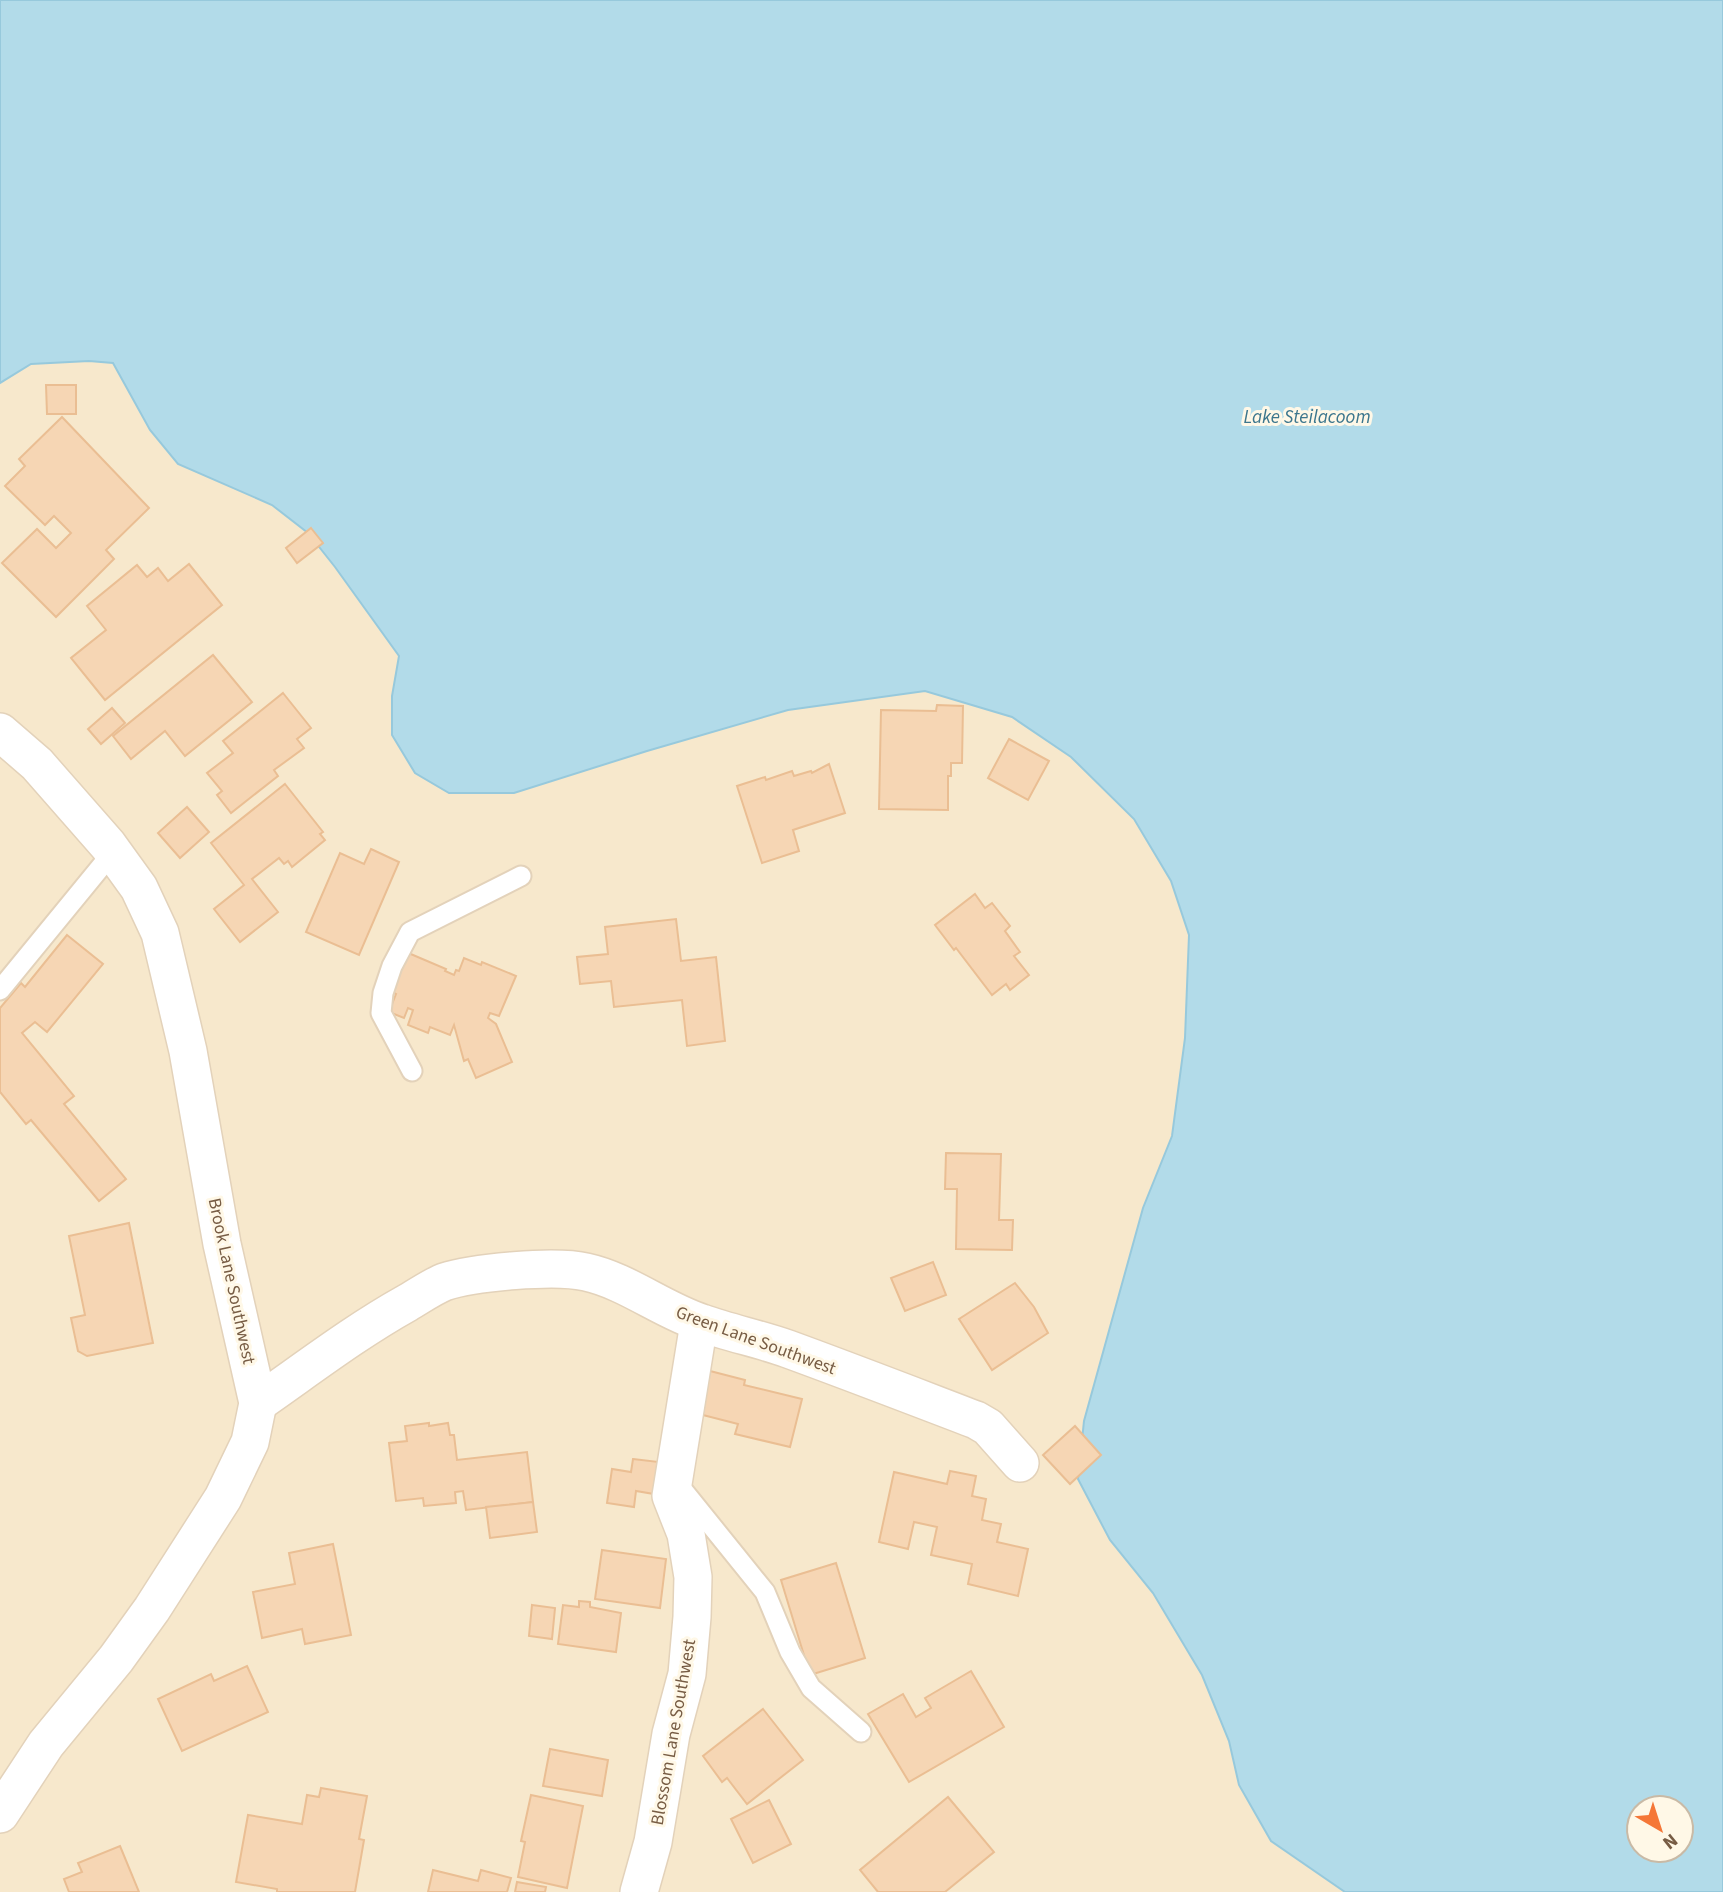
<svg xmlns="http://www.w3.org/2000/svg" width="1723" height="1892" viewBox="0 0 1723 1892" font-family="'Source Sans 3',sans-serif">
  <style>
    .residential { fill: #f7e8cc }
    .water { fill: #b2dbe9; stroke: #97c9dc; stroke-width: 2; fill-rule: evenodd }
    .building { fill: #f6d6b4; stroke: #eabe93; stroke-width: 2 }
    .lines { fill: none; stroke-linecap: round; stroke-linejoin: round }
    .lane-casing { stroke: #e3d2ba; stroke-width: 23 }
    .street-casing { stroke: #e3d2ba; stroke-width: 40 }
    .lane { stroke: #fff; stroke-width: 19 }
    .street { stroke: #fff; stroke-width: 37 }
    .labels { text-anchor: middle; stroke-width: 6; stroke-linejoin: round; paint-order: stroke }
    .street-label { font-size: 18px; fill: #775c44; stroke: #fff8e7 }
    .water-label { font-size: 19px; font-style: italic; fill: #3c768d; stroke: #fff8e7 }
  </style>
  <rect width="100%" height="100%" fill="#fef6df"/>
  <polygon class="residential" points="89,361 114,363 150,430 178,464 272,505 308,533 335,567 399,656 392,696 392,735 415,773 514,793 647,751 788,710 925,691 1012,717 1071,757 1134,819 1171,881 1189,935 1185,1039 1172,1136 1143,1208 1115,1314 1110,1540 1153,1593 1202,1675 1229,1741 1239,1785 1271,1841 1345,1892 0,1892 0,383 31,364"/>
  <path class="water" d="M0,0H1723V1892H1345L1271,1841L1239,1785L1229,1741L1202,1675L1153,1593L1110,1540L1078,1479L1084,1421L1143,1208L1172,1136L1185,1038L1189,935L1171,881L1134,819L1071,757L1012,717L925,691L788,710L647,751L514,793H449L415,773L392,735V696L399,656L335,567L308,533L272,505L178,464L150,430L113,363L89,361L31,364L0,383ZM1639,1808H1681V1850H1639Z"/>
  <g class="building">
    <polygon points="46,385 76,385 76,414 47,414"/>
    <polygon points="62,417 149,508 106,550 114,559 56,617 2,563 37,529 56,548 71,533 54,516 45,525 5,486 25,466 19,459"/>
    <polygon points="311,528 323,543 297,563 286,548"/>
    <polygon points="189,564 222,605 105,700 71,658 106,630 87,606 137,565 147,577 158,568 168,581"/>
    <polygon points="213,655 252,702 185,756 165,731 131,759 113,736"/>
    <polygon points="283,693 311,728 297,739 304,748 274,770 278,776 231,813 217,795 222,791 207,773 233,753 223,741"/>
    <polygon points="937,705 963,706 962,763 951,763 951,776 948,776 948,810 879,809 881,710 936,711"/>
    <polygon points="112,708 125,723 101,744 88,729"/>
    <polygon points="1009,739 1049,761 1028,800 988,778"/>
    <polygon points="829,764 845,813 793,830 799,851 762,863 737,786 765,777 766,780 792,771 794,776 811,771 812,773"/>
    <polygon points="285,784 323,832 320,834 325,840 292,867 288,861 284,864 279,858 252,879 278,912 240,942 214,909 244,885 211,843"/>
    <polygon points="187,807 209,832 180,858 158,833"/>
    <polygon points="371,849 399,862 359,955 306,932 340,853 364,864"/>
    <polygon points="975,894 985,908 992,903 1010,926 1005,931 1020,952 1014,956 1029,975 1010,990 1006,984 992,995 956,948 954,950 935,925"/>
    <polygon points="676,919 681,961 716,957 725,1041 687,1046 682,1000 614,1007 611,981 580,984 577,957 608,954 605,927"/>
    <polygon points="67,935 103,964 47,1032 35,1022 22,1033 74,1096 64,1104 126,1179 99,1201 31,1120 26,1124 0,1092 0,1008 21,983 25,987"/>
    <polygon points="406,952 446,969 445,971 454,975 456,970 459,971 464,958 481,965 482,962 516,976 499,1016 490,1013 488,1018 496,1024 512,1062 476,1078 468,1059 464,1061 454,1025 450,1035 430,1027 428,1033 408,1025 413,1010 408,1008 404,1018 389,1012 396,994 390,991"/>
    <polygon points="946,1153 1001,1154 999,1220 1013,1220 1012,1250 956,1249 957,1189 945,1189"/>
    <polygon points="129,1223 153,1343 87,1356 78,1351 71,1318 85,1315 69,1236"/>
    <polygon points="933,1262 946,1295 905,1311 891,1278"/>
    <polygon points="1015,1283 1034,1307 1048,1333 992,1370 959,1319"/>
    <polygon points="710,1371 745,1380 744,1385 802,1399 790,1447 735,1434 738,1424 699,1414"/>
    <polygon points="429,1423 429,1426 448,1423 450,1435 454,1435 457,1460 527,1452 533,1502 466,1510 463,1491 455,1492 456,1503 424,1506 423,1498 396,1501 389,1443 407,1441 405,1426"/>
    <polygon points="1075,1426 1101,1455 1070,1484 1043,1455"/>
    <polygon points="633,1459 659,1462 654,1494 636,1491 634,1507 607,1503 612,1469 631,1472"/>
    <polygon points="950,1471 976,1476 972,1496 986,1499 982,1520 1001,1524 997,1542 1028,1549 1018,1596 968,1584 972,1564 931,1555 937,1527 914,1522 908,1549 879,1542 894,1472 947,1484"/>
    <polygon points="533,1502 537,1532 490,1538 486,1507"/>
    <polygon points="333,1544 351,1635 305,1644 302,1629 262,1638 253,1592 295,1584 289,1553"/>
    <polygon points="602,1550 666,1559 660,1608 595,1599"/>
    <polygon points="836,1563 865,1658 810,1675 781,1580"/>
    <polygon points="579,1601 590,1602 590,1607 621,1613 616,1652 558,1644 563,1605 579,1607"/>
    <polygon points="532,1605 555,1608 552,1639 529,1636"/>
    <polygon points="247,1666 268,1712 182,1751 158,1699 211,1674 214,1681"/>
    <polygon points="971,1671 1004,1727 909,1782 868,1714 903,1694 916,1717 931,1708 925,1698"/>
    <polygon points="763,1709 803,1760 747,1804 727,1778 722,1782 703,1756"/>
    <polygon points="550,1749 608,1760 602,1796 543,1786"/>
    <polygon points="321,1788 367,1796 359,1839 364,1840 355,1892 277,1892 277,1889 236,1882 248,1815 302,1824 307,1795 319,1797"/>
    <polygon points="531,1795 583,1806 567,1888 518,1877 525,1842 521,1841"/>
    <polygon points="948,1797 994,1852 945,1892 878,1892 860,1870"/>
    <polygon points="769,1800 791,1844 753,1863 731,1819"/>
    <polygon points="120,1846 139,1892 69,1892 64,1879 82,1872 78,1863"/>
    <polygon points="433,1870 478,1881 481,1870 511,1878 507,1892 428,1892"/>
    <polygon points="517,1882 546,1887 545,1892 515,1892"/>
  </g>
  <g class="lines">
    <defs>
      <g id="lane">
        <polyline points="0,990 113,852"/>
        <polyline points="412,1071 381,1013 383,993 392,966 410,932 521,876"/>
        <polyline points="677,1483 765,1592 790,1652 811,1688 861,1732"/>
      </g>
      <g id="street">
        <polyline points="0,732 37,764 108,845 139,888 160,933 188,1051 222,1244 258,1403 250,1442 223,1498 152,1609 116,1659 46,1744 0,1814"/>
        <path d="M258,1403C307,1369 355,1332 407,1303C419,1296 432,1287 444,1282C474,1272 555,1265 586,1272C627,1281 662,1310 702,1323C730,1333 760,1339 788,1349C851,1372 913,1396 976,1420L988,1427L1020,1463"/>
        <polyline points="639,1892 653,1842 671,1734 687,1674 692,1617 693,1577 686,1534 671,1496 699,1323"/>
      </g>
    </defs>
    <use href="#lane" class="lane-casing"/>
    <use href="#street" class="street-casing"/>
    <use href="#lane" class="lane"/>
    <use href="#street" class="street"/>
  </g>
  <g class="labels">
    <g class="street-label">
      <text transform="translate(232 1281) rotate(78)" y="6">Brook Lane Southwest</text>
      <text transform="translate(756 1340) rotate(20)" y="6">Green Lane Southwest</text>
      <text transform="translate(673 1732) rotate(-80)" y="6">Blossom Lane Southwest</text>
    </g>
    <g class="water-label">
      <text x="1307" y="423">Lake Steilacoom</text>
    </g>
  </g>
  <g transform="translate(1660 1829) rotate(141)"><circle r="33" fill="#fff8e7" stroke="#c9baa6" stroke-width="2"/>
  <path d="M0-5L12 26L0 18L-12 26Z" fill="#f57737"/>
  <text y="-10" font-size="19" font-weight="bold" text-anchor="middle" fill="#775c44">N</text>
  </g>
</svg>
